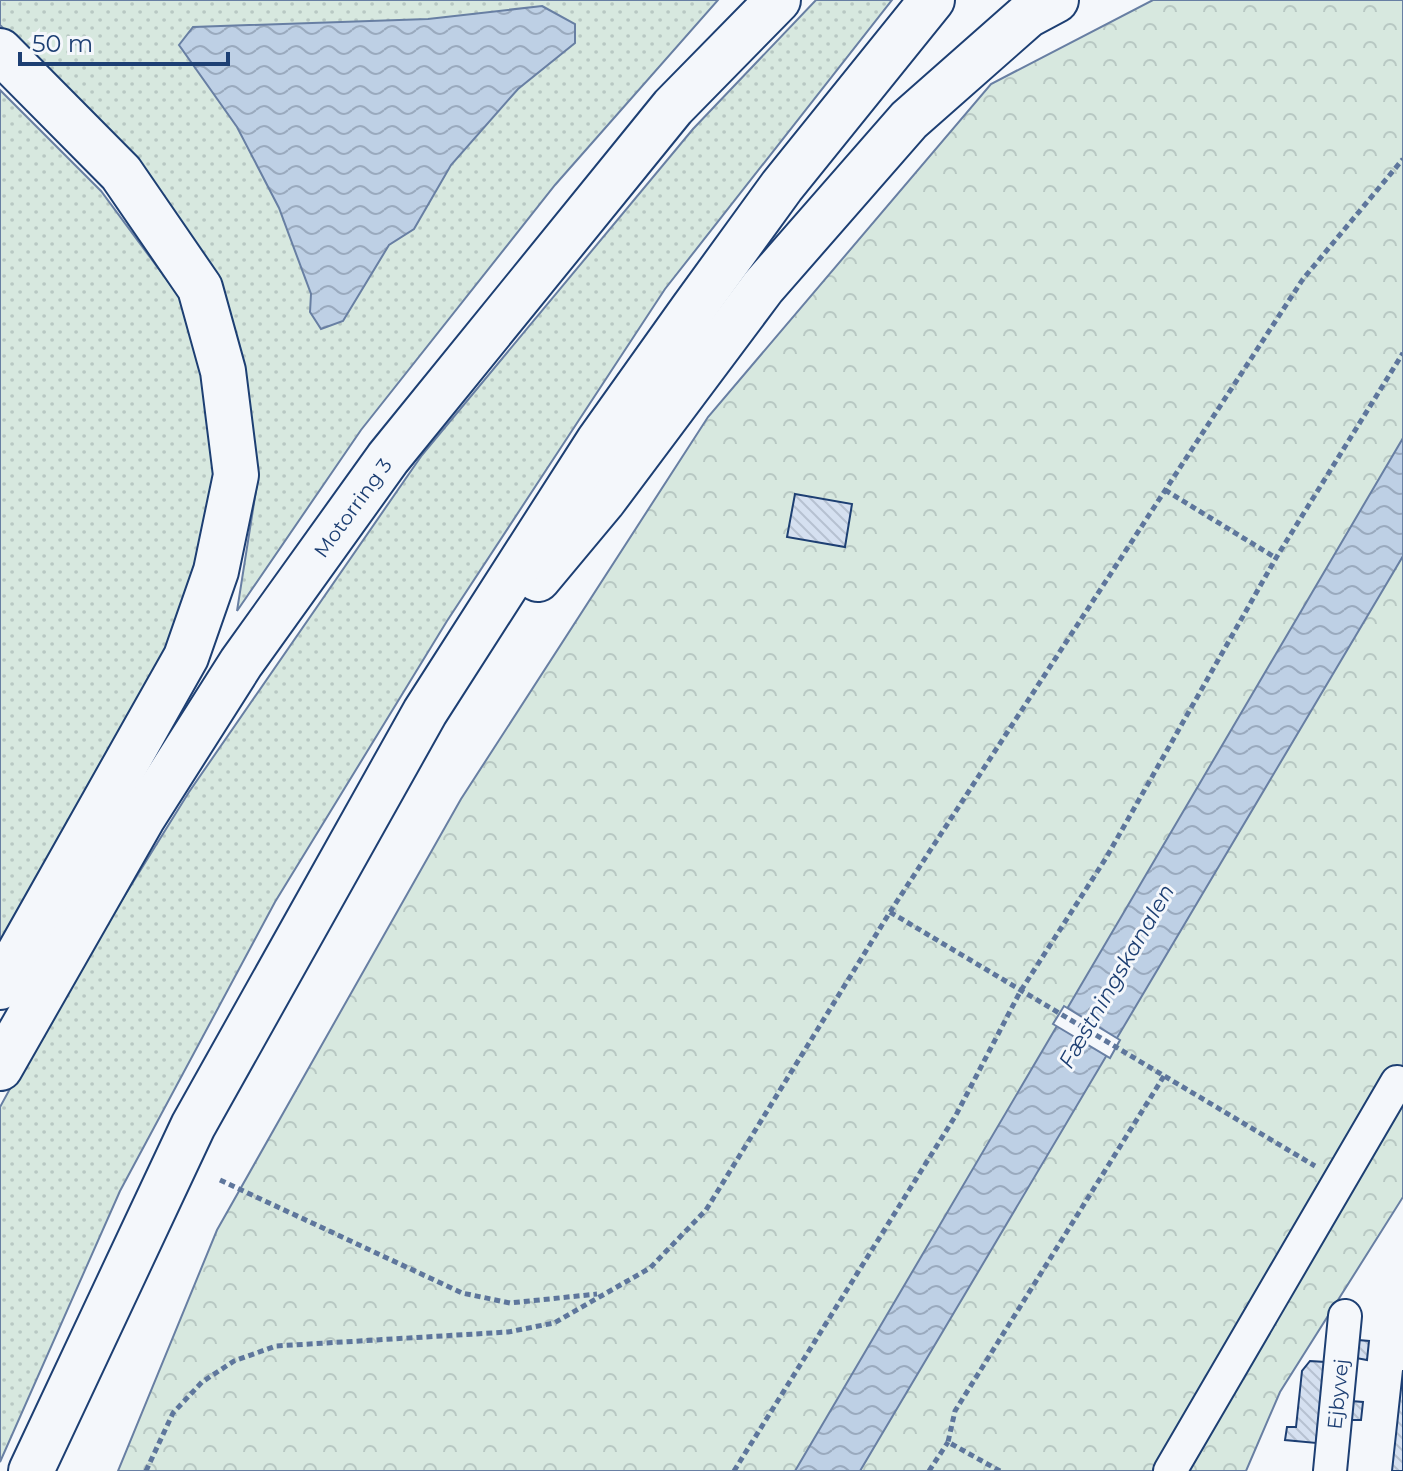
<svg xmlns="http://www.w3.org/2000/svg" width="1403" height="1471" viewBox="0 0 1403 1471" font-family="Montserrat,sans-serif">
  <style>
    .grass { fill: url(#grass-dots); stroke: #687fa3; stroke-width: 2 }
    .park { fill: url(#park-crowns); stroke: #687fa3; stroke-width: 2 }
    .water { fill: url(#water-waves); stroke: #687fa3; stroke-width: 2 }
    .pier { fill: #f4f7fb; stroke: #687fa3; stroke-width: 2 }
    .building { fill: url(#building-back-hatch); stroke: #1d3f73; stroke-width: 2 }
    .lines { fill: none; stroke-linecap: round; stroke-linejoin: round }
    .minor-casing { stroke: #1d3f73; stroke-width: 36 }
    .highway-casing { stroke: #1d3f73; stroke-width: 48 }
    .path { stroke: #5e769c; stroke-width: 5; stroke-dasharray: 6 4; stroke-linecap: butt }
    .minor { stroke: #f4f7fb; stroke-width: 32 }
    .highway { stroke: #f4f7fb; stroke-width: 44 }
    .labels { text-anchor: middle; stroke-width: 6; stroke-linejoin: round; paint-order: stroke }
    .street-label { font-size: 20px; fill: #1d3f73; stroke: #f4f7fb }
    .water-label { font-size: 22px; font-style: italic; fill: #1d3f73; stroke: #f4f7fb }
  </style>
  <defs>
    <pattern id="grass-dots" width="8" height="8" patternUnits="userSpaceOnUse" patternTransform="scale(2)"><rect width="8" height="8" fill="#d7e8df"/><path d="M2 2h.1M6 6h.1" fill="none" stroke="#b8c8c3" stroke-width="1.8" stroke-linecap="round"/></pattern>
    <pattern id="park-crowns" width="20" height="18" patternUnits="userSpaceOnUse" patternTransform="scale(2)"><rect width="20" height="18" fill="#d7e8df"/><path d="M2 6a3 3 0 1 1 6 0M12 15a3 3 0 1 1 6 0" fill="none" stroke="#b8c8c3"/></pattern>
    <pattern id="water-waves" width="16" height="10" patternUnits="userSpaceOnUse" patternTransform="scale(2)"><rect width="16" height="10" fill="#bed0e5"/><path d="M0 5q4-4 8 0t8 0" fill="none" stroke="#9aaabe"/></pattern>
    <pattern id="building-back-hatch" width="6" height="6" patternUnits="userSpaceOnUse" patternTransform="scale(2)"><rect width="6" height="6" fill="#d5e0f0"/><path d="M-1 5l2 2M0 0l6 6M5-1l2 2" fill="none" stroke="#b6c1d1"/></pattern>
  </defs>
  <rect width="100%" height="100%" fill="#f4f7fb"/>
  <g class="grass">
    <polygon points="0,0 718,0 555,185 361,430 237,611 257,484 247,386 216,278 133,159 0,25"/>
    <polygon points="816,0 892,0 665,289 447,621 275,902 120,1191 0,1462 0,1107 48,1019 189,792 422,455 693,129"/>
    <polygon points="0,90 101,191 184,303 213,412 216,488 172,643 0,945"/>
  </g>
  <polygon class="park" points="1153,0 1403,0 1403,1197 1280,1392 1246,1471 118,1471 217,1230 461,799 708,417 991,84"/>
  <g class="water">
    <polygon points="542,6 575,24 575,43 518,89 451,165 414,229 389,245 343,321 321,329 310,312 311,294 279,208 237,127 179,45 193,27 428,19"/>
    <polygon points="1403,438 1403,556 860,1471 795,1471"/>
  </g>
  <polygon class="pier" points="1064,1006 1120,1040 1110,1058 1053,1024"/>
  <g class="building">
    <polygon points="795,494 852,504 845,547 787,537"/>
    <polygon points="1358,1340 1369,1341 1367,1360 1356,1358"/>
    <polygon points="1310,1361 1325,1362 1316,1443 1285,1440 1287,1427 1296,1427 1302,1371"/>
    <polygon points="1403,1370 1403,1471 1392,1471"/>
    <polygon points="1351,1401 1363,1402 1361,1420 1349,1420"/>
  </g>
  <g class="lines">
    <defs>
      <g id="minor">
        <polyline points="1170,1471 1397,1082"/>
        <polyline points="1330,1471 1345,1316"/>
      </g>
      <g id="highway">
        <polyline points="0,51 121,173 200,288 223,371 236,475 216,571 186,657 0,987"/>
        <polyline points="538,579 603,501 763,287 909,120 1028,15 1056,0"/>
        <polyline points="0,1068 142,819 241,663 388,458 673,107 778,0"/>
        <polyline points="31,1471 193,1126 425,712 598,442 692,310 782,186 932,0"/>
      </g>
    </defs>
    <use href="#minor" class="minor-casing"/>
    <use href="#highway" class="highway-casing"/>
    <g class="path">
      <polyline points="1165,490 1276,558"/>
      <polyline points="890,912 1315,1166"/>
      <polyline points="220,1180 462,1293 510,1303 597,1294"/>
      <polyline points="146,1471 173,1413 202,1382 234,1361 276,1346 508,1332 554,1323 650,1268 706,1210 890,912 1303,279 1403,159"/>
      <polyline points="734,1471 956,1115 1020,992 1106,858 1276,558 1403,353"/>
      <polyline points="929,1471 948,1442"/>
      <polyline points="1000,1471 948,1442 955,1411 1164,1076"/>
    </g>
    <use href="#minor" class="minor"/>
    <use href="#highway" class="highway"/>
  </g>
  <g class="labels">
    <g class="street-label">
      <text transform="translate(353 508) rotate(-54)" y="7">Motorring 3</text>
      <text transform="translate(1338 1394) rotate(-84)" y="7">Ejbyvej</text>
    </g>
    <g class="water-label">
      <text transform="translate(1116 976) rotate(-60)" y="8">Fæstningskanalen</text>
    </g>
  </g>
  <path d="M20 52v12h208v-12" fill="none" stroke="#1d3f73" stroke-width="4"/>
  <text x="32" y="52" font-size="24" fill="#1d3f73" stroke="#f4f7fb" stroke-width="6" paint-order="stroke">50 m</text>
</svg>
